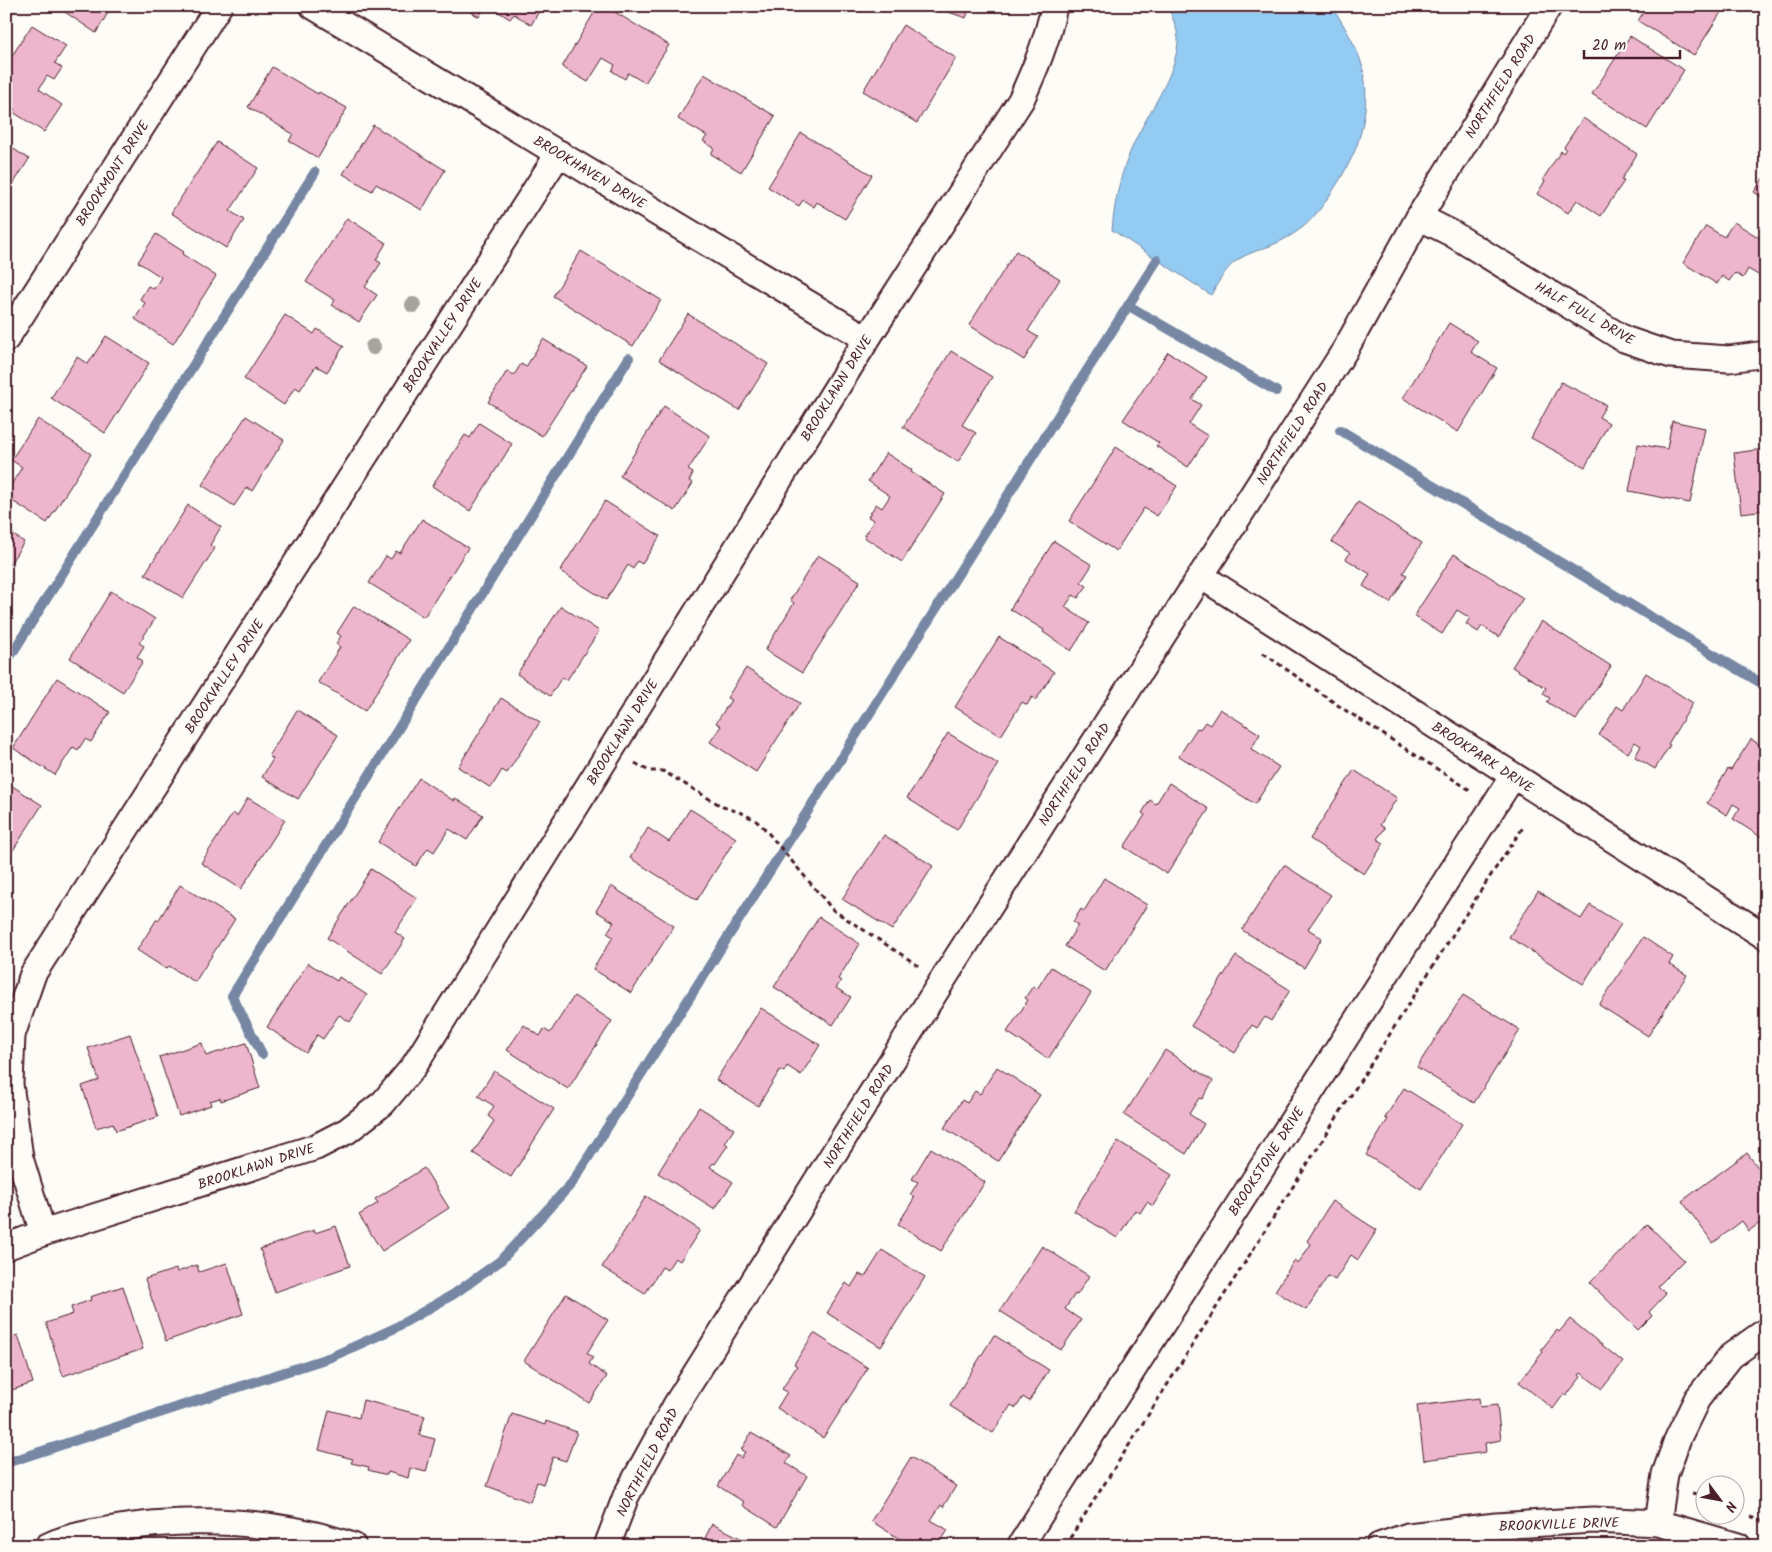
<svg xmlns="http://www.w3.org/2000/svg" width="1772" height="1552" viewBox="0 0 1772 1552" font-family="Kalam,sans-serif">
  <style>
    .water { fill: #94cbf3; stroke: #7686a3 }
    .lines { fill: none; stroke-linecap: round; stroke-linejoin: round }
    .stream { stroke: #7686a3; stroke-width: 10 }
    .building { fill: #edb6cd; stroke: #4a1f2b }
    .street-casing { stroke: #4a1f2b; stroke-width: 29 }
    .path { stroke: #4a1f2b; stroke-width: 3; stroke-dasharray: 5 4; stroke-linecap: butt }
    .street { stroke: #fdfcf7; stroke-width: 25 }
    .tree { fill: #a8a39d }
    .labels { text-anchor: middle; stroke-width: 4; stroke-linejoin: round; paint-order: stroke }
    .street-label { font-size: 14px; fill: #4a1f2b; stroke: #fdfcf7 }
  </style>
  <rect width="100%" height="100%" fill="#fdfcf7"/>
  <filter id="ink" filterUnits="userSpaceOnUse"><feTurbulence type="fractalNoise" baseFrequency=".02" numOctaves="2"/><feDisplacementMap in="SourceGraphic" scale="10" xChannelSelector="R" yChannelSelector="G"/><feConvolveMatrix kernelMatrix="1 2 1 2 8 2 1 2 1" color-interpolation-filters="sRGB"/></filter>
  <g filter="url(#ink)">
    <path class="water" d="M1168,6H1332C1345,28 1360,50 1364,74C1368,96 1365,121 1358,142C1351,165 1322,212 1303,227C1293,235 1282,241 1270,246C1259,250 1246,254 1236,261C1225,269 1218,283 1211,295L1112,230C1115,197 1121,171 1135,141C1150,109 1174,79 1178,43C1179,31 1172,17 1168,6Z"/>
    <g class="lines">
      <g class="stream">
        <polyline points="6,14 11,6"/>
        <polyline points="1129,306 1276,391"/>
        <polyline points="1340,430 1766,686"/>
        <polyline points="6,663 315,172"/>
        <polyline points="262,1054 232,996 629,358"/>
        <polyline points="6,1463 331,1357 393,1329 454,1294 500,1261 572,1183 1157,260"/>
      </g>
    </g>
    <g class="building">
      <polygon points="56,6 112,6 96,33"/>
      <polygon points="462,6 485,6 479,17"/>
      <polygon points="489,6 542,6 531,25 514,14 510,19"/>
      <polygon points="598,6 605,6 669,45 645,83 628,73 625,79 612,71 615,65 603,58 588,82 562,67"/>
      <polygon points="931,6 970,6 966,18"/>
      <polygon points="1647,6 1725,6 1694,55 1638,21"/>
      <polygon points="32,25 66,46 55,63 62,68 54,80 47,76 39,89 62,105 44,132 13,112 15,109 6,104 6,65"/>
      <polygon points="903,25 956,58 917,123 863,91"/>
      <polygon points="1630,36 1684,70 1647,129 1592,94"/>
      <polygon points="272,67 318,94 319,92 347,108 318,158 289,141 293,134 248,107"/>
      <polygon points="704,74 775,116 741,172 711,154 714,148 703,141 707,136 678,119"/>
      <polygon points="1583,118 1637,154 1621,180 1624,181 1601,216 1577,200 1568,213 1537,194 1545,181 1543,179 1561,151 1563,153 1566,149 1564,147"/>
      <polygon points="373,125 445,170 422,210 376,184 372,191 343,174"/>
      <polygon points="801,133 872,175 845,219 817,202 814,207 803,200 799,206 768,187"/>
      <polygon points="217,142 258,168 230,211 244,220 226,248 171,213"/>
      <polygon points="6,144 29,159 12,186 6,182"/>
      <polygon points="1766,174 1766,200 1754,192"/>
      <polygon points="347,218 386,243 376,260 381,263 365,287 377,295 359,322 332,305 335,300 306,282"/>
      <polygon points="1734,222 1766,242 1765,279 1748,269 1743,278 1735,273 1729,281 1722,276 1717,284 1683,263 1706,226 1724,237"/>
      <polygon points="156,234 184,252 182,254 216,276 173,344 135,319 145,303 140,299 148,286 154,289 161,277 138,262"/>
      <polygon points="581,251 661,300 633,346 553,296"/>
      <polygon points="1016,251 1060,279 1028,331 1038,337 1024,360 969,325"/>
      <polygon points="688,314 768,364 739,410 659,360"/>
      <polygon points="285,315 314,334 317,329 344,346 327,372 316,366 300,390 295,387 284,405 244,379"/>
      <polygon points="1449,323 1478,341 1471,352 1497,368 1458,432 1403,398"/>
      <polygon points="106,336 149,363 105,433 51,398 77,357 88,364"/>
      <polygon points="543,339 587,366 542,436 488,402 507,371 514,375 521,364 526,367"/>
      <polygon points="951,351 992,377 962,425 976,433 958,462 903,427"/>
      <polygon points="1168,352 1207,377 1192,399 1201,405 1189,424 1208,436 1188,467 1156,446 1159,443 1123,420"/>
      <polygon points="1561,382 1606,405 1599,417 1609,423 1585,467 1531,438"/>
      <polygon points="664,406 710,436 688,470 693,473 689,481 693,483 675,511 620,476"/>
      <polygon points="246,416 284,440 252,491 247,487 234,506 202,485"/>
      <polygon points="38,419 91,454 47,523 6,497 6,493 22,467 11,460"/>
      <polygon points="1672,421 1705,428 1690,503 1629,491 1638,444 1667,449"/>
      <polygon points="479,423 512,444 470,511 432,486 465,435 470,438"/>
      <polygon points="1766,423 1766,510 1741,513 1734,453 1764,449 1761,424"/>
      <polygon points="1116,447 1177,486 1157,516 1144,508 1116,551 1069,521"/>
      <polygon points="886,453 912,470 911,472 945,494 902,562 864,537 874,520 868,517 876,504 882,508 890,496 868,481"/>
      <polygon points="605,501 660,536 642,564 637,561 633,569 628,565 606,600 560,571"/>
      <polygon points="1358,502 1422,543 1403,573 1407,575 1390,603 1363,586 1370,574 1346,559 1350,553 1332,542"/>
      <polygon points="188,505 221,527 210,545 215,548 183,598 145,574"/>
      <polygon points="422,519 468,548 424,617 369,583 386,556 391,559 396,551 400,553"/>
      <polygon points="6,530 24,542 6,570"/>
      <polygon points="1054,541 1092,565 1081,582 1087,586 1078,598 1073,595 1065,607 1089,623 1071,651 1043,632 1044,630 1010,609"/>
      <polygon points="1454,554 1523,598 1499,637 1482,626 1478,632 1466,624 1470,618 1457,610 1442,634 1414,616"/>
      <polygon points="818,555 860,581 802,673 765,650 794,603 790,600"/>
      <polygon points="111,591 155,619 139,643 144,646 137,657 143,661 123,692 70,658"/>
      <polygon points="354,606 409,640 365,711 318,682 340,647 336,644 341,636 337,633"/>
      <polygon points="561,606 599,631 567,680 562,677 550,696 517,674"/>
      <polygon points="1541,621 1611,666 1576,720 1547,702 1550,698 1543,694 1546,688 1512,667"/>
      <polygon points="999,637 1054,672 1036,700 1032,697 1027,705 1022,702 1001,736 955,707"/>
      <polygon points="746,668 800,703 756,772 710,742 721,726 716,723 731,700 727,698"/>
      <polygon points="1646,673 1693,703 1668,744 1670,745 1655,769 1635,757 1641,746 1635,742 1628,753 1599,735 1617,706 1623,710"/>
      <polygon points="57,678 110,712 91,742 85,739 78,750 73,747 55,775 13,748"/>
      <polygon points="501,698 540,722 507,773 502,770 491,788 458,767"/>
      <polygon points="1220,709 1260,734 1251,749 1279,767 1255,804 1179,756 1197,728 1200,729 1205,722 1210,725"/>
      <polygon points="297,710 338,735 298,799 262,777 273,759 269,756"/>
      <polygon points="948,733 998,764 957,830 907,798"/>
      <polygon points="1751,739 1766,749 1766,829 1761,837 1733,819 1740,808 1733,804 1727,815 1707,803 1728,769 1731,770"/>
      <polygon points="1354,770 1397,798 1380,825 1385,828 1377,839 1384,843 1364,874 1310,839"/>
      <polygon points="419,778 454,801 455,798 483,815 467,840 449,829 434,852 428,848 416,866 378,842"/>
      <polygon points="6,782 42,805 10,855 6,852"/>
      <polygon points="1169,783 1209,809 1167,874 1124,847 1145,815 1142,813 1150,800 1156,804"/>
      <polygon points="248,798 285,820 241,889 201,863 233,813 237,816"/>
      <polygon points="690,809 736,838 697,900 630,858 648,828 669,842"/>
      <polygon points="884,835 933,866 892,930 842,899"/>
      <polygon points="1284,865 1331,895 1308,929 1322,938 1304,968 1242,930"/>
      <polygon points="371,869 417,898 395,932 405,939 382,974 327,938"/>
      <polygon points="1104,878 1147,905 1105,971 1065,946 1078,925 1073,922 1081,909 1084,911"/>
      <polygon points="180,885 235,919 195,982 169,966 166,969 137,950 157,919 158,921"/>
      <polygon points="611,886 674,926 631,993 593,969 613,937 607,933 614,922 596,911"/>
      <polygon points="1538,891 1581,919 1590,905 1621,924 1583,984 1509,937"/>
      <polygon points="819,917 860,944 838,979 841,981 836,988 851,997 833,1025 774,987"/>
      <polygon points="1643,937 1673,957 1669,964 1687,975 1648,1036 1599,1005"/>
      <polygon points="1236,956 1290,990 1271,1021 1265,1017 1257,1028 1252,1025 1235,1053 1191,1026"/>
      <polygon points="308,963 337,981 339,977 367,995 350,1022 339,1015 323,1039 317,1035 306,1053 267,1027"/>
      <polygon points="1051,967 1091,993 1048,1059 1007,1032 1028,1000 1025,998 1033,986 1037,989"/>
      <polygon points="1463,995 1520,1030 1474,1103 1417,1067"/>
      <polygon points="574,996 612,1021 568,1089 507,1050 524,1025 540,1036 544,1029 550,1033"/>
      <polygon points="761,1008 820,1045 801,1075 787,1066 784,1072 780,1070 758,1106 716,1080"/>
      <polygon points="130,1034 158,1117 116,1131 113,1123 96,1128 82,1086 99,1080 88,1048"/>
      <polygon points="202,1043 206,1056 246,1043 260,1088 221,1101 220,1098 210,1101 211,1105 179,1116 159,1057"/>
      <polygon points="1165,1050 1213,1081 1202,1099 1199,1098 1189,1114 1204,1124 1186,1154 1124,1115"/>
      <polygon points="997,1067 1040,1095 998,1161 944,1128 962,1100 967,1103 975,1091 980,1094"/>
      <polygon points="494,1071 554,1109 511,1177 473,1153 494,1121 488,1116 494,1106 478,1096"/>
      <polygon points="1404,1088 1462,1124 1421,1189 1366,1155 1388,1119 1385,1118"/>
      <polygon points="699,1107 734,1129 725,1143 728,1145 715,1164 713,1163 710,1167 733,1182 715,1209 658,1173"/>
      <polygon points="1118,1141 1172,1175 1153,1206 1147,1202 1140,1213 1135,1210 1117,1238 1074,1211"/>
      <polygon points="931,1148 985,1182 941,1251 898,1224 915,1197 910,1195 918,1182 912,1179"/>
      <polygon points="1747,1153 1766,1178 1766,1218 1749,1231 1742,1221 1713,1243 1682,1201"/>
      <polygon points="424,1168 449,1208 382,1251 359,1215 378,1203 375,1199"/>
      <polygon points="646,1196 700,1230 680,1261 675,1258 667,1270 662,1267 645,1294 602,1267"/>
      <polygon points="1332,1201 1377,1230 1358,1260 1351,1255 1335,1280 1328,1276 1306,1310 1275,1291 1294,1261 1298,1264 1311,1244 1307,1241"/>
      <polygon points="1647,1224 1684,1260 1658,1286 1666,1294 1649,1312 1652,1316 1638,1330 1590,1283"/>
      <polygon points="336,1226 350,1266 275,1292 260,1249 314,1230 315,1233"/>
      <polygon points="1042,1246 1089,1276 1077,1295 1075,1294 1065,1309 1081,1320 1061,1350 1000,1311"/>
      <polygon points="882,1250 925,1277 881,1347 827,1313 846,1283 851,1287 859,1274 865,1277"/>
      <polygon points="227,1263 243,1314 166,1341 145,1279 176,1269 177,1272 197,1265 199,1272"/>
      <polygon points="123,1286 143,1349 63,1376 46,1323 73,1314 71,1307 91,1300 90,1297"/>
      <polygon points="566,1294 608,1320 587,1353 593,1357 589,1364 607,1376 589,1403 524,1361"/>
      <polygon points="1570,1319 1623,1362 1602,1389 1581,1373 1579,1375 1581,1377 1566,1396 1564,1394 1553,1409 1519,1382 1543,1352 1541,1350 1557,1330 1559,1332"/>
      <polygon points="814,1333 868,1368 823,1438 777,1408 787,1392 782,1389 797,1366 794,1364"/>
      <polygon points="18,1335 33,1383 6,1392 6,1339"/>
      <polygon points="994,1335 1049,1370 1029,1401 1023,1397 1016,1408 1011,1405 993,1433 950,1406"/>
      <polygon points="1479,1398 1480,1407 1497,1405 1501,1440 1485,1443 1486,1452 1424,1460 1417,1406"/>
      <polygon points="363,1400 425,1416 419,1435 435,1439 426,1472 410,1468 408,1478 388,1472 387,1475 368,1470 369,1467 351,1463 353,1459 319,1450 329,1410 359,1418"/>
      <polygon points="512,1414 545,1425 546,1421 577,1432 566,1461 553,1457 543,1484 537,1482 530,1502 487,1486"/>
      <polygon points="751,1433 791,1456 786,1463 807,1476 777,1527 742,1505 744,1502 718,1486 736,1455 741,1458 745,1452 741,1450"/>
      <polygon points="911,1457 956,1486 943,1507 941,1505 931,1520 948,1530 938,1546 911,1546 871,1521"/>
      <polygon points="712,1524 757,1546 701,1546"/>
    </g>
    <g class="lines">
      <defs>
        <g id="street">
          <polyline points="313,6 867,339"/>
          <polyline points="1419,217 1451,233 1624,339 1671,355 1729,359 1766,354"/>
          <polyline points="6,339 219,6"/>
          <polyline points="1201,576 1766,937"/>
          <polyline points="43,1233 20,1158 10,1084 12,1035 33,974 559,153"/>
          <path d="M6,1247L43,1233L316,1147L347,1131L383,1103L414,1066L867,339L1021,100C1035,69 1048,39 1054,6"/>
          <polyline points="1658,1523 1665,1474 1678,1438 1697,1399 1731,1356 1766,1331"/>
          <path d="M48,1546C66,1537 87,1533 107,1530C187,1516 275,1519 353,1546"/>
          <polyline points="607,1546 626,1496 676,1405 942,981 1345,350 1419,217 1549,6"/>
          <polyline points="1020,1546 1513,776"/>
          <polyline points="1379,1546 1408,1536 1496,1526 1593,1520 1658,1523 1738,1546"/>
        </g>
      </defs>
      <use href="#street" class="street-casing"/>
      <g class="path">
        <polyline points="1263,653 1342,708 1470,790"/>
        <polyline points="635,763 649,771 663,771 723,807 742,813 755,820 764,828 833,910 919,966"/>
        <polyline points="1692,1493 1702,1495 1704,1498"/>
        <polyline points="1750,1517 1766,1523"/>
        <polyline points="1065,1546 1485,884 1524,826"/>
      </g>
      <use href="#street" class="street"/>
    </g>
    <g class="tree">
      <circle cx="413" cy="305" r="8"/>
      <circle cx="373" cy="347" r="8"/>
    </g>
  </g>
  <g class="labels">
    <g class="street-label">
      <text transform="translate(1500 86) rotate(-58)" y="5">NORTHFIELD ROAD</text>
      <text transform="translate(590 172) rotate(31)" y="5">BROOKHAVEN DRIVE</text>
      <text transform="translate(112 173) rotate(-57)" y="5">BROOKMONT DRIVE</text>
      <text transform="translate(1585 313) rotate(30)" y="5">HALF FULL DRIVE</text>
      <text transform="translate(442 335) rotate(-57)" y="5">BROOKVALLEY DRIVE</text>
      <text transform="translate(836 388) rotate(-58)" y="5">BROOKLAWN DRIVE</text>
      <text transform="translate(1292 433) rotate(-57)" y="5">NORTHFIELD ROAD</text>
      <text transform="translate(224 676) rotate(-57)" y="5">BROOKVALLEY DRIVE</text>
      <text transform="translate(622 732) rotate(-58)" y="5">BROOKLAWN DRIVE</text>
      <text transform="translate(1483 757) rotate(33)" y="5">BROOKPARK DRIVE</text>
      <text transform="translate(1074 774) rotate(-57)" y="5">NORTHFIELD ROAD</text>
      <text transform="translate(858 1116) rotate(-58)" y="5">NORTHFIELD ROAD</text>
      <text transform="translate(1266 1161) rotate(-57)" y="5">BROOKSTONE DRIVE</text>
      <text transform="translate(256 1166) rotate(-18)" y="5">BROOKLAWN DRIVE</text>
      <text transform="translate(647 1462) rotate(-63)" y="5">NORTHFIELD ROAD</text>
      <text transform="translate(1559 1524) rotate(-2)" y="5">BROOKVILLE DRIVE</text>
    </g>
  </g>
  <rect width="1772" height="1552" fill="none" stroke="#fdfcf7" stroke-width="25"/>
  <rect x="12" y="12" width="1747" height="1527" fill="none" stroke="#4a1f2b" stroke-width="2" filter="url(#ink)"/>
  <g transform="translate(1720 1500) rotate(122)"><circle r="24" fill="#fdfcf7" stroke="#b5a4a5"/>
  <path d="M0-4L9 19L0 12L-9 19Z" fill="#4a1f2b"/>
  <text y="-8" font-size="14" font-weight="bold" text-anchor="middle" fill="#4a1f2b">N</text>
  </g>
  <path d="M1584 50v8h96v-8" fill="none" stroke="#4a1f2b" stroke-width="2.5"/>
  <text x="1592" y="50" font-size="15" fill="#4a1f2b" stroke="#fdfcf7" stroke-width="4" paint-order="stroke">20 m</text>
</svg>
